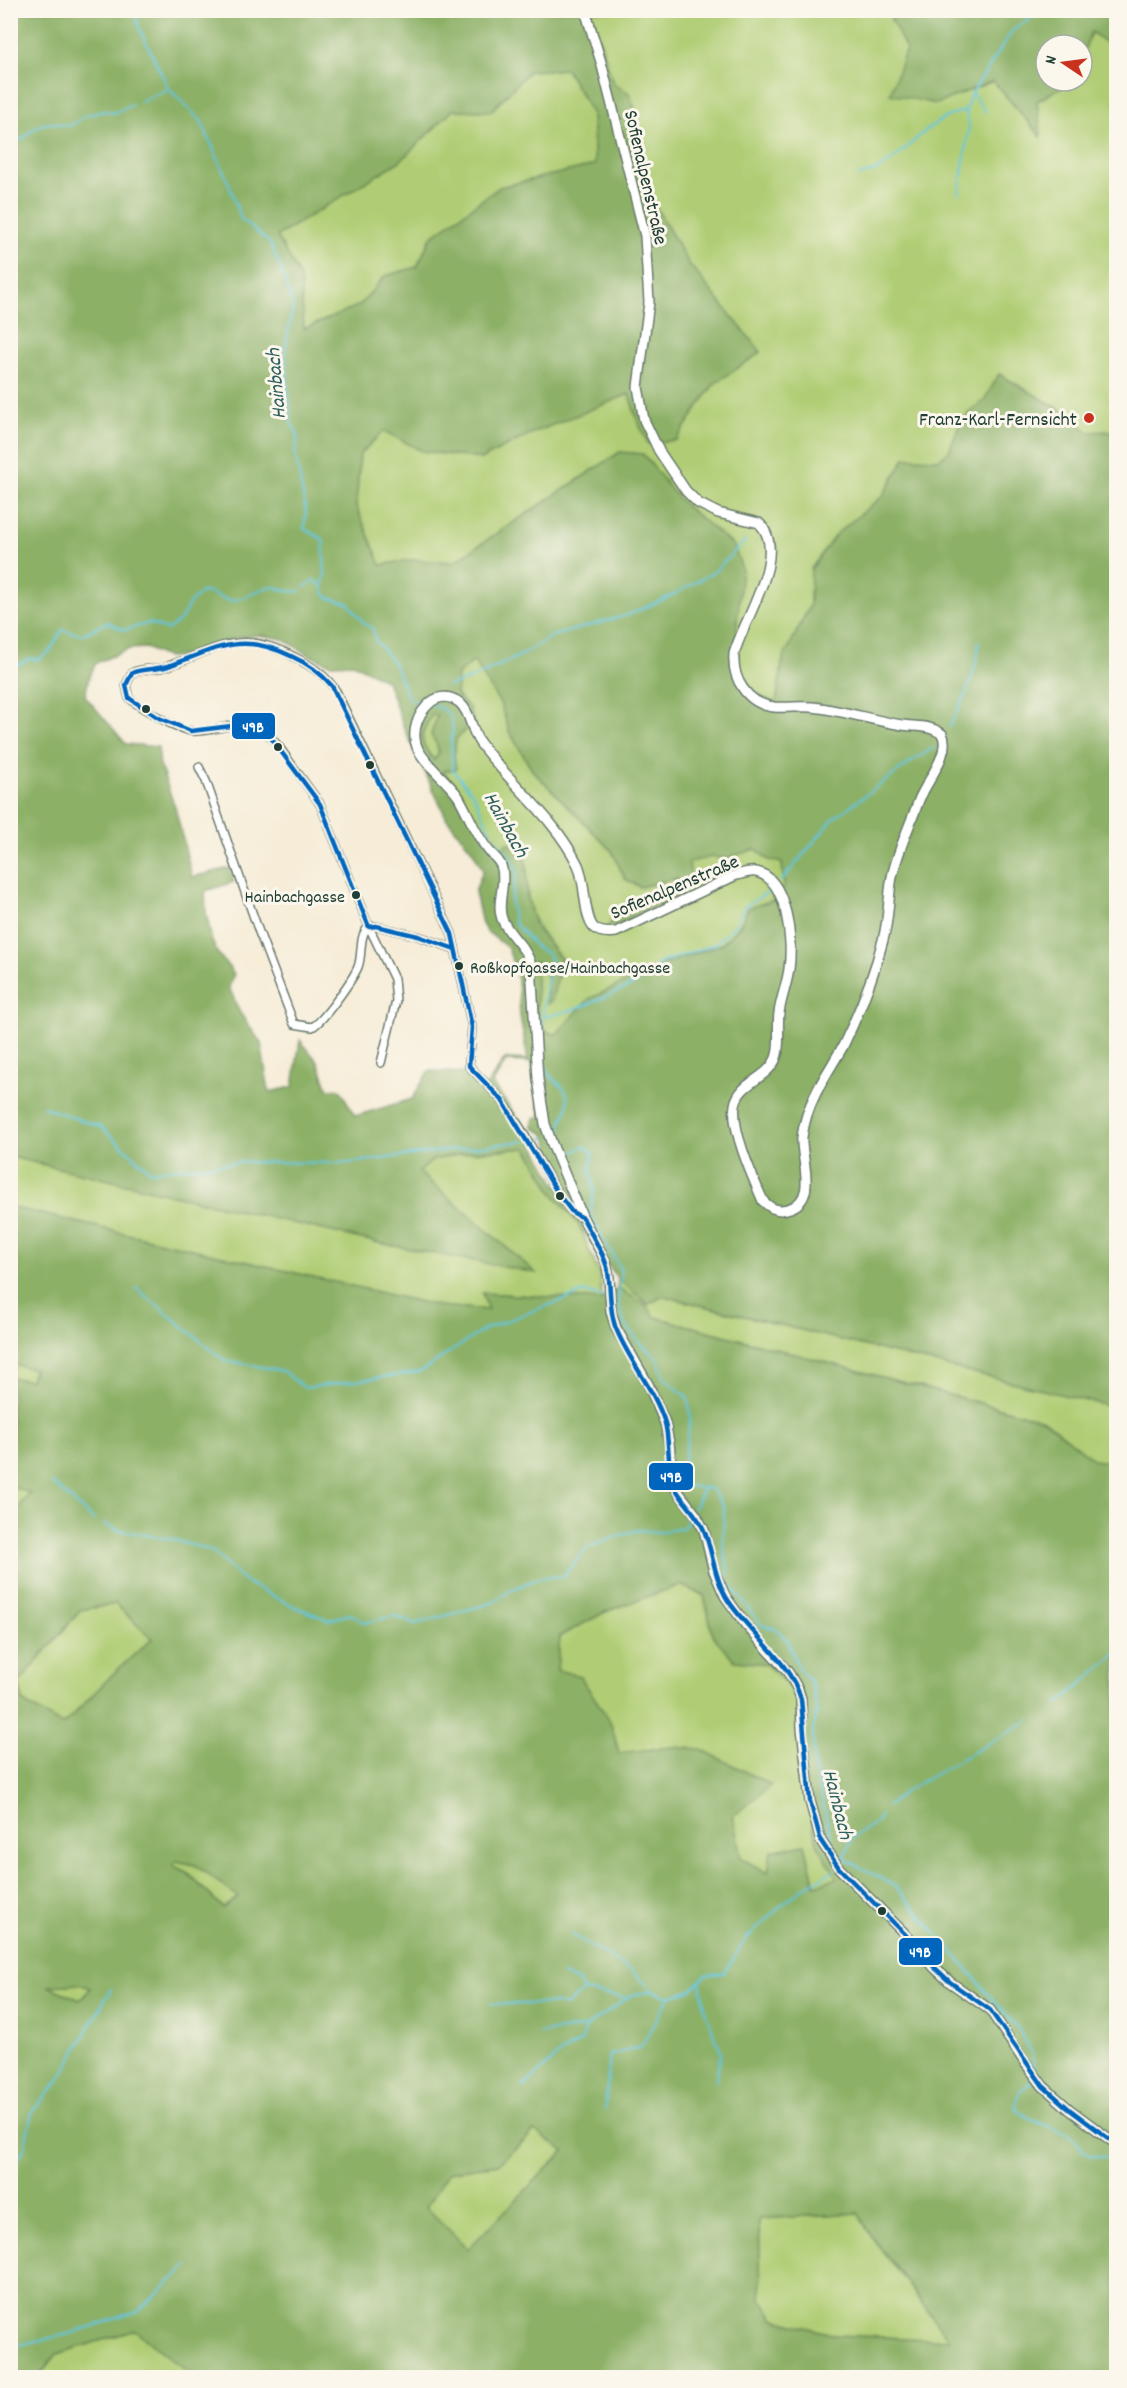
<svg xmlns="http://www.w3.org/2000/svg" width="1127" height="2388" viewBox="0 0 1127 2388" font-family="Dekko,sans-serif">
  <style>
    .green { fill: #b0cd74; stroke: #688554; stroke-width: 1.5 }
    .forest { fill: #8cb066; stroke: #56764d; stroke-width: 1.5; fill-rule: evenodd }
    .lines { fill: none; stroke-linecap: round; stroke-linejoin: round }
    .stream { stroke: #60c6dd; stroke-width: 2 }
    .street-casing { stroke: #6a7a6d; stroke-width: 10 }
    .secondary-casing { stroke: #6a7a6d; stroke-width: 12 }
    .street { stroke: #fff; stroke-width: 7 }
    .secondary { stroke: #fff; stroke-width: 9 }
    .bus-1-casing { stroke: #fbf7ec; stroke-width: 9 }
    .bus-1 { stroke: #0065bd; stroke-width: 4.5 }
    .poi-dot { fill: #c8321e; stroke: #fbf7ec; stroke-width: 2 }
    .bus-dot { fill: #1f3d34; stroke: #fbf7ec; stroke-width: 2 }
    .labels { text-anchor: middle; stroke-width: 6; stroke-linejoin: round; paint-order: stroke }
    .bus-label { font-size: 18px; fill: #1f3d34; stroke: #fbf7ec; text-anchor: end }
    .street-label { font-size: 20px; fill: #1f3d34; stroke: #fbf7ec }
    .poi-label { font-size: 20px; fill: #1f3d34; stroke: #fbf7ec; text-anchor: end }
    .water-label { font-size: 21px; font-style: italic; fill: #2f5f5e; stroke: #fbf7ec }
    .line-badge { stroke: #fbf7ec; stroke-width: 2 }
    .badge-label { font-size: 16px; text-anchor: middle; font-weight: bold; fill: #fff }
  </style>
  <rect width="100%" height="100%" fill="#fbf7ec"/>
  <filter id="ink" filterUnits="userSpaceOnUse"><feTurbulence type="fractalNoise" baseFrequency=".0167" numOctaves="2"/><feDisplacementMap in="SourceGraphic" scale="12" xChannelSelector="R" yChannelSelector="G"/><feConvolveMatrix kernelMatrix="1 2 1 2 8 2 1 2 1" color-interpolation-filters="sRGB"/></filter>
  <filter id="wash" filterUnits="userSpaceOnUse"><feTurbulence type="fractalNoise" baseFrequency=".008" numOctaves="4" result="noise"/><feDisplacementMap in="SourceGraphic" scale="24" xChannelSelector="R" yChannelSelector="G"/><feGaussianBlur stdDeviation="1.35" result="paint"/><feColorMatrix in="noise" values="0 0 0 0 0 0 0 0 0 0 0 0 0 0 0 0 0 1.4 0 .05"/><feComposite in="paint" operator="in"/></filter>
  <g filter="url(#wash)">
    <rect width="100%" height="100%" fill="#f6ecd7"/>
    <g class="green">
      <path d="M591,11H887L936,104L993,81L1041,136L1037,101L1072,81H1082V56L1091,32L1116,50V431L1088,432L1069,414L999,374L984,401L971,410L960,424L949,451L939,459L905,458L883,496L836,534L811,569L810,605L783,659L776,703C754,694 747,689 738,666L734,546L681,502L643,454L620,452L454,562L411,560L381,565L356,506L360,454L384,430L422,451L482,459L530,434L629,394L637,420L676,440L714,384L761,352L689,264L643,185L628,126L629,93L613,83Z"/>
      <polygon points="566,69 592,114 595,165 500,187 431,237 417,267 385,276 360,305 304,329 300,277 277,236 400,161 453,110 491,111 529,71"/>
      <path d="M474,661L501,705L509,731L532,770L612,851L625,879L641,887L678,878L665,895C639,900 622,898 610,925L676,897L689,862L712,857L726,858L756,849L767,859L782,863L784,886L774,900L748,908L740,925L722,944L662,965L651,974L634,978L589,999L556,1035L538,1028L535,960L546,970L547,1004L562,960C533,923 526,915 527,866L497,854L484,838L443,771L454,756L456,739L466,728L469,708L456,695L458,674Z"/>
      <path d="M432,714L437,716L431,735L437,745L439,753L434,760C418,741 420,734 432,714Z"/>
      <polygon points="527,1148 553,1193 579,1225 600,1276 602,1300 483,1293 489,1310 438,1306 11,1207 11,1157 379,1243 534,1272 419,1172 433,1160 471,1152"/>
      <polygon points="618,1279 648,1304 663,1296 1116,1408 1116,1464 1094,1460 1044,1420 655,1317 645,1305 617,1288"/>
      <polygon points="10,1364 34,1368 30,1380 11,1378"/>
      <polygon points="11,1486 30,1493 11,1517"/>
      <path d="M680,1585L704,1596L713,1636C744,1652 781,1666 796,1700L817,1843L838,1878L815,1886L768,1873L740,1858L733,1816L770,1785L673,1747L619,1753L610,1721L557,1670L560,1636L605,1612Z"/>
      <polygon points="115,1604 152,1639 115,1672 63,1726 23,1702 19,1683 80,1610"/>
      <polygon points="176,1861 195,1865 238,1897 223,1908 186,1871 173,1866"/>
      <polygon points="80,1984 91,1988 80,2000 47,1986"/>
      <polygon points="535,2131 564,2151 468,2249 425,2207 449,2172 498,2164"/>
      <polygon points="858,2213 871,2236 950,2340 835,2335 775,2319 761,2299 759,2219"/>
      <polygon points="135,2330 194,2377 38,2378 57,2354"/>
    </g>
    <g class="forest">
      <path d="M11,11H591L613,83L629,93L636,113L628,126L643,185L689,264L761,352L714,384L676,440L648,444L637,420L629,394L530,434L482,459L422,451L384,431L360,454L356,506L381,565L411,560L454,562L620,452L643,454L681,502L734,546L742,569L737,624L738,666L745,684L760,697L776,703L783,659L810,605L811,569L836,534L883,496L905,458L939,459L949,451L960,424L971,410L984,401L999,374L1069,415L1088,432L1116,431V1408L664,1296L648,1304L618,1279L579,1225L553,1193L527,1148L471,1152L433,1160L419,1172L536,1273L379,1243L11,1157ZM566,69L592,114L595,165L500,187L431,237L417,267L385,276L360,305L304,329L300,277L277,236L400,161L453,110L491,111L529,71ZM259,635L283,639L311,656L331,664L353,663L387,681L404,728L447,819L472,850L483,870L475,892L482,924L486,931L508,948L518,979L520,1016L528,1060L505,1059L485,1088L464,1073L429,1071L412,1099L355,1116L340,1089H328L318,1062L300,1040L293,1087L269,1092L261,1043L240,1013L229,987L234,974L216,951L212,941L206,913L205,891L234,882L230,868L192,877L175,807L160,766L158,747L126,744L85,696L89,677L96,663L129,649L146,648L166,657L189,656L232,639ZM474,661L501,705L509,731L532,770L612,851L625,879L640,887L677,878L665,895C636,900 625,897 609,925L613,927L648,909L676,897L691,882L689,862L712,857L726,858L756,849L767,859L782,863L784,886L774,900L748,908L740,925L722,944L661,965L651,974L634,978L589,999L555,1035L538,1027L535,961L546,970L547,1004L552,1000L562,960L536,928L527,898V866L520,845L507,843L497,853L484,838L461,793L443,771L456,769L454,756L456,739L474,723L469,708L456,695L458,674ZM433,714L437,716L431,735L437,745L439,753L434,760C417,741 420,734 433,714ZM506,1061L531,1062L541,1117L534,1118L532,1127L545,1134L564,1183L557,1186L522,1123L492,1084Z"/>
      <polygon points="887,11 1116,11 1116,50 1091,32 1082,56 1082,45 1046,45 1046,81 1072,81 1037,101 1041,137 993,81 936,104 890,94 906,49"/>
      <path d="M11,1207L438,1306L488,1310L482,1293L602,1300L618,1288L646,1305L655,1317L1044,1420L1094,1460L1116,1464V2377H194L135,2330L57,2354L38,2377H11L10,1517L30,1493L11,1486V1378L30,1380L34,1369L11,1364ZM680,1585L704,1595L713,1636L735,1661L767,1664L792,1691L796,1700L804,1780L817,1843L837,1878L815,1885L805,1844L771,1851L768,1873L741,1858L733,1816L771,1785L701,1749L673,1747L619,1753L610,1721L580,1676L557,1670L560,1636L605,1612ZM116,1604L152,1639L115,1672L63,1725L23,1702L19,1683L80,1610ZM176,1861L195,1865L238,1897L223,1908L185,1871L173,1866ZM80,1984L91,1988L80,2000L48,1986ZM534,2131L564,2151L468,2249L426,2207L449,2172L498,2164ZM858,2213L871,2236L904,2278L949,2340L835,2335L775,2319L761,2299L759,2219Z"/>
    </g>
    <g class="lines">
      <g class="stream">
        <polyline points="134,10 140,30 169,89 201,121 229,184 241,219 270,243 281,269 293,306 285,349 291,423 298,435 295,453 306,512 304,529 323,539 325,575 322,586 324,593 329,598 348,603 364,623 373,629 375,640 394,663 406,693 411,700 426,704"/>
        <polyline points="972,93 986,112"/>
        <polyline points="139,102 169,89"/>
        <path d="M10,147C38,131 33,117 70,126L87,115L105,111L113,113L132,105"/>
        <path d="M857,176C900,171 921,117 966,111L970,96L1013,30L1044,10"/>
        <polyline points="959,194 969,127 966,111"/>
        <polyline points="305,587 314,580 321,585"/>
        <path d="M10,669L31,658L38,660L50,651L62,630L81,635L108,622L124,630L150,623L167,630L180,621L189,604L202,592C213,591 219,599 229,600C245,602 256,588 271,587C281,587 289,594 300,591"/>
        <polyline points="448,686 473,678 523,654 552,636 628,615 671,596 714,572 745,541"/>
        <path d="M431,705L441,708L450,715L453,729L451,741L453,770L473,794L492,835L512,860L516,868L517,875L511,901L514,923L537,948L547,953L551,960C546,984 535,1048 547,1071C552,1081 564,1084 567,1095C572,1119 548,1124 568,1152L572,1153L584,1146L593,1153L590,1169L594,1189L590,1215L620,1268L621,1274L618,1302L624,1323L638,1341L658,1359L664,1378L687,1397C696,1424 680,1454 684,1482L687,1486L712,1489L724,1508L723,1546L728,1569L727,1580L761,1625L776,1629L787,1640L799,1669L811,1682L817,1710L813,1730L814,1766L834,1850C851,1866 877,1873 897,1888L1017,2027L1031,2051L1034,2068"/>
        <path d="M949,727C965,697 976,676 979,642"/>
        <polyline points="781,881 834,818 915,759 934,748"/>
        <path d="M544,1017C577,1011 607,996 637,983L641,977L650,973L660,963L715,944L736,924L744,907L770,891"/>
        <polyline points="43,1107 101,1127 150,1171 242,1162 348,1163 524,1141"/>
        <polyline points="531,1140 546,1138"/>
        <polyline points="136,1288 224,1360 283,1371 305,1388 420,1372 485,1329 584,1292 605,1297"/>
        <polyline points="52,1483 94,1520"/>
        <polyline points="694,1508 704,1487"/>
        <polyline points="104,1524 118,1530 174,1540 212,1551 244,1581 293,1606 329,1620 351,1614 364,1623 394,1616 415,1624 492,1603 513,1589 539,1578 563,1576 587,1548 603,1541 638,1530 659,1532 683,1528 691,1513"/>
        <polyline points="1058,1704 1116,1654"/>
        <polyline points="888,1806 904,1792 1029,1720"/>
        <polyline points="842,1863 852,1838 879,1820 881,1814"/>
        <polyline points="571,1934 632,1971 652,1990"/>
        <polyline points="563,1975 579,1982 583,1991"/>
        <polyline points="700,1982 706,2014 721,2052 716,2080"/>
        <polyline points="491,2004 568,2004 583,1991 627,1998"/>
        <polyline points="540,2033 584,2027"/>
        <path d="M1033,2077C1031,2085 1024,2086 1020,2092C1017,2096 1016,2102 1015,2107C1029,2123 1051,2125 1069,2135C1079,2141 1082,2154 1094,2156C1103,2159 1106,2154 1116,2159"/>
        <polyline points="523,2087 562,2052 581,2042 586,2027 632,1995 653,1991 669,1997 692,1989 706,1975 724,1973 746,1939 781,1906 800,1890 833,1871"/>
        <polyline points="605,2109 610,2055 641,2047 669,1997"/>
        <polyline points="10,2171 24,2149 32,2112 58,2082 111,1989"/>
        <polyline points="10,2347 73,2333 138,2311 189,2265"/>
      </g>
    </g>
  </g>
  <g filter="url(#ink)">
    <g class="lines">
      <defs>
        <g id="street">
          <path d="M199,767L206,781L259,932L294,1024L312,1027C322,1023 353,979 358,967C363,955 358,935 369,927"/>
          <polyline points="369,927 376,926 418,936 455,949"/>
          <path d="M381,1063L396,1001L394,979L369,927L320,804L279,747L263,728C241,717 215,733 192,731C176,729 141,708 129,698L126,685L132,673C143,667 156,671 168,666C222,647 241,628 298,659C314,668 326,676 336,691L452,934L472,1027L469,1066L502,1100L521,1129L559,1195L572,1212L583,1218"/>
        </g>
        <path id="secondary" d="M585,10L601,62L645,236L649,302L638,387L644,420L659,451L686,491L698,503L718,513L759,523C790,553 743,620 734,654C732,679 747,704 774,707C790,708 805,705 820,708C848,712 875,721 902,725C916,727 931,725 942,734C952,752 926,782 919,800C910,825 898,850 892,877C888,898 889,919 883,940C874,975 859,1013 843,1046C834,1062 824,1077 816,1093C809,1107 804,1121 802,1137C800,1158 820,1201 787,1209C777,1212 770,1208 763,1201C753,1178 731,1130 735,1105C739,1082 768,1079 776,1058C781,1045 777,1027 779,1013C781,998 787,984 789,969C793,943 788,878 756,872C749,871 741,874 734,876L616,932C609,933 600,933 594,928C583,917 586,879 577,863C554,817 510,784 480,743C471,731 471,713 460,703C451,696 440,695 431,702C418,713 411,731 417,747C424,764 447,780 458,796C469,814 475,835 489,851C494,856 501,862 502,869C506,886 496,903 502,919C509,936 526,946 531,965L538,1079L545,1124L552,1144L583,1218L606,1262L609,1277L611,1312L616,1328L649,1386L665,1423L669,1443L673,1485L696,1515L704,1530L714,1571L725,1596L746,1625L788,1672L798,1689L801,1699L802,1728L810,1801L821,1841L839,1868L904,1933L935,1968L950,1982L990,2010L1024,2061L1043,2086L1069,2109L1116,2144"/>
      </defs>
      <use href="#street" class="street-casing"/>
      <use href="#secondary" class="secondary-casing"/>
      <use href="#street" class="street"/>
      <use href="#secondary" class="secondary"/>
      <defs>
        <g id="bus-1">
          <path d="M455,949L418,936L376,926L369,927L320,804L265,730L248,724L191,731L159,718L129,698L126,685L132,673C144,668 156,670 168,666C217,649 240,631 291,656C307,663 321,673 332,686L452,934L472,1027L469,1066L502,1100L559,1195L572,1212L583,1218"/>
          <path d="M583,1218C590,1233 606,1256 608,1272C611,1290 609,1308 615,1326C628,1360 654,1388 665,1423C670,1440 667,1474 674,1486C682,1501 695,1512 703,1528C713,1550 713,1575 726,1597C747,1632 789,1659 801,1699L810,1801L821,1841L839,1868L904,1933L935,1968L950,1982L990,2010L1043,2086L1069,2109L1116,2144"/>
        </g>
      </defs>
      <use href="#bus-1" class="bus-1-casing"/>
      <use href="#bus-1" class="bus-1"/>
    </g>
  </g>
  <circle class="poi-dot" cx="1089" cy="418" r="6"/>
  <g class="bus-dot">
    <circle cx="146" cy="709" r="5"/>
    <circle cx="278" cy="747" r="5"/>
    <circle cx="370" cy="765" r="5"/>
    <circle cx="356" cy="895" r="5"/>
    <circle cx="459" cy="966" r="5"/>
    <circle cx="560" cy="1196" r="5"/>
    <circle cx="882" cy="1911" r="5"/>
  </g>
  <g class="labels">
    <g class="bus-label">
      <text x="345" y="902">Hainbachgasse</text>
      <text x="470" y="973" text-anchor="start">Roßkopfgasse/Hainbachgasse</text>
    </g>
    <g class="street-label">
      <text transform="translate(647 177) rotate(77)" y="7">Sofienalpenstraße</text>
      <text transform="translate(674 886) rotate(-23)" y="7">Sofienalpenstraße</text>
    </g>
    <g class="poi-label">
      <text x="1077" y="425">Franz-Karl-Fernsicht</text>
    </g>
    <g class="water-label">
      <text transform="translate(275 384) rotate(-95)" y="7">Hainbach</text>
      <text transform="translate(507 824) rotate(61)" y="7">Hainbach</text>
      <text transform="translate(839 1804) rotate(76)" y="7">Hainbach</text>
    </g>
  </g>
  <g class="line-badge">
    <rect x="231" y="712" width="45" height="28" rx="6" fill="#0065bd"/>
    <rect x="648" y="1462" width="46" height="29" rx="6" fill="#0065bd"/>
    <rect x="898" y="1937" width="45" height="29" rx="6" fill="#0065bd"/>
  </g>
  <g class="badge-label">
    <text x="253" y="732">49B</text>
    <text x="671" y="1482">49B</text>
    <text x="920" y="1957">49B</text>
  </g>
  <rect width="1127" height="2388" fill="none" stroke="#fbf7ec" stroke-width="36"/>
  <g transform="translate(1064 63) rotate(283)"><circle r="28" fill="#fbf7ec" stroke="#a3ada2" stroke-width="1.5"/>
  <path d="M0-4.5L10 22L0 15L-10 22Z" fill="#c8321e"/>
  <text y="-9" font-size="16" font-weight="bold" text-anchor="middle" fill="#1f3d34">N</text>
  </g>
</svg>
